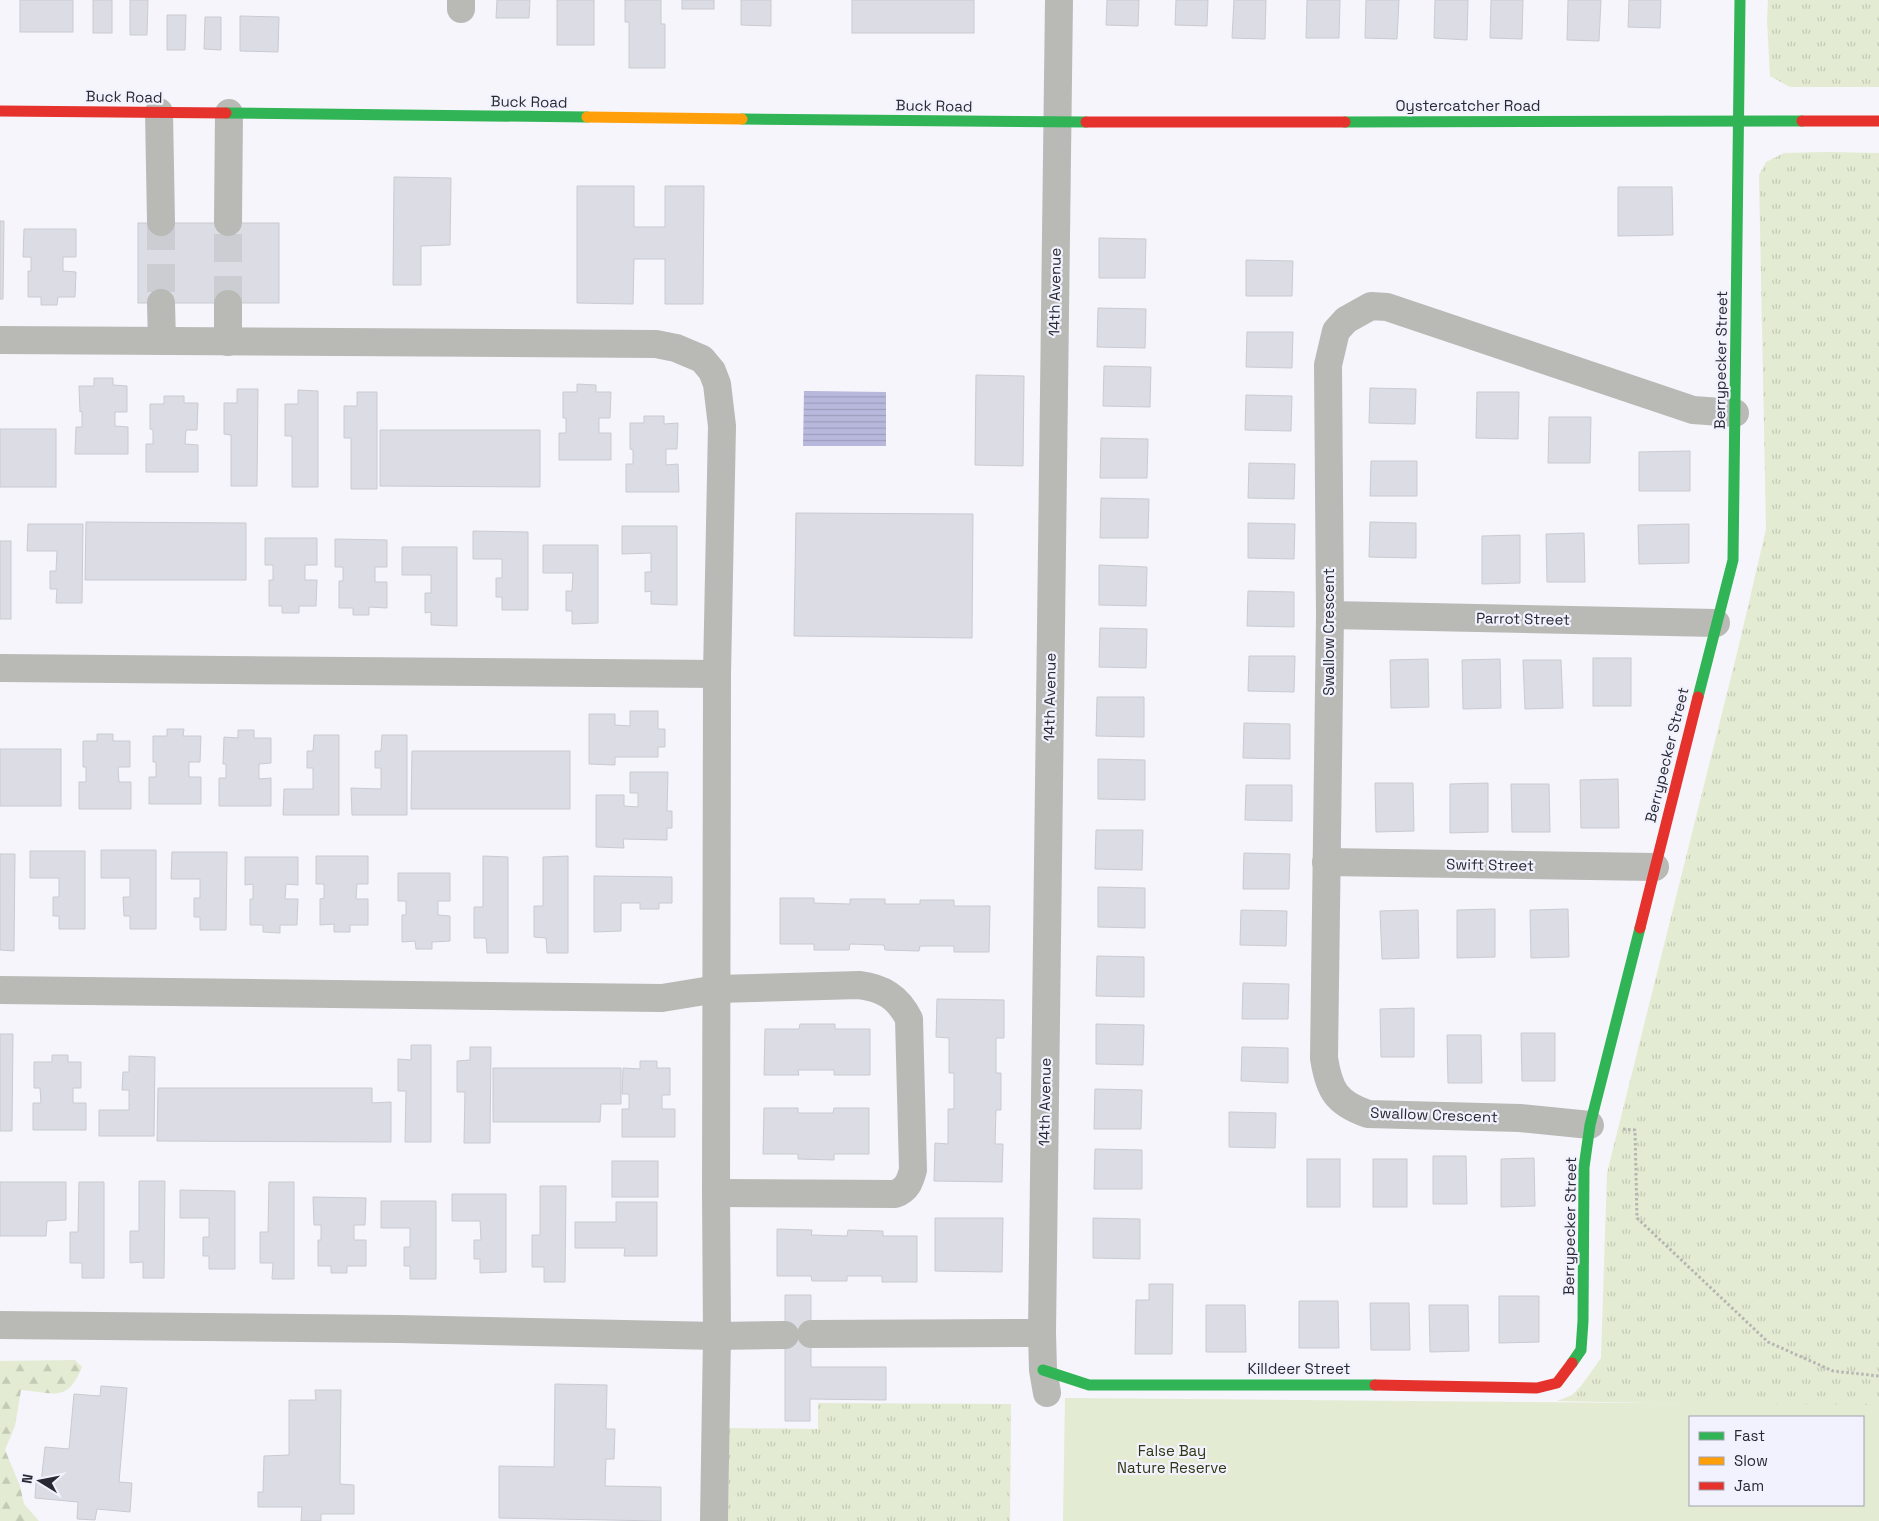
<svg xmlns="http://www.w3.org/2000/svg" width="1879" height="1521" viewBox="0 0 1879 1521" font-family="'Space Grotesk',sans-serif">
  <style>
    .grass { fill: url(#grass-tufts) }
    .forest { fill: url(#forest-firs) }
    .green { fill: #e3ebd2; fill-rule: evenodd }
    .water { fill: url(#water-rules) }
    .building { fill: #dcdce4; stroke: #cacad2 }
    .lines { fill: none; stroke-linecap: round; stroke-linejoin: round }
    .street-tunnel { stroke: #ccccd3; stroke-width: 28; stroke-dasharray: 28 14; stroke-linecap: butt }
    .path { stroke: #b5b6b4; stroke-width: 3; stroke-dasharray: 2.5 2.5; stroke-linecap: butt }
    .street { stroke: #b9bab6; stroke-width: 28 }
    .fast { stroke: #30b455; stroke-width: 11 }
    .slow { stroke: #ff9f0a; stroke-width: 11 }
    .jam { stroke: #e5322d; stroke-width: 11 }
    .labels { text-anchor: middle; stroke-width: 4.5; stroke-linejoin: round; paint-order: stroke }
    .street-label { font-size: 15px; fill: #292934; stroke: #f2f2fe }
    .park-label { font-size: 15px; fill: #2e3710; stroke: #f2f2fe }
  </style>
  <defs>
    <pattern id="grass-tufts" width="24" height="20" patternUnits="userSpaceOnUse" patternTransform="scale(1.25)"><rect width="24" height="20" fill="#e3ebd2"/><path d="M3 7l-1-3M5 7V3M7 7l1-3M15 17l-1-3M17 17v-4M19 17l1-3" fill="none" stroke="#c3cab5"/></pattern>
    <pattern id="forest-firs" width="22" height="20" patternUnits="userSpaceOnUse" patternTransform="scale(1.25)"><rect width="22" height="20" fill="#e3ebd2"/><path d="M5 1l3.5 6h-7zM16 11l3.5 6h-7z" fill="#c3cab5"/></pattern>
    <pattern id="water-rules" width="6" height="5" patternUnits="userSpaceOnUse" patternTransform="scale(1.25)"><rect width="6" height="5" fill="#b7b8dc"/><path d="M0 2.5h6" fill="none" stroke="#9d9ebd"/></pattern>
  </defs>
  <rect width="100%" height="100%" fill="#f5f5fb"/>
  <g class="grass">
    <polygon points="1768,0 1879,0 1879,87 1790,87 1770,76 1767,20"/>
    <polygon points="1825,152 1879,153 1879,1408 1557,1401 1572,1395 1581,1386 1601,1358 1607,1173 1739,645 1766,529 1759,175 1766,162 1784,153"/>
    <polygon points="818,1403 1011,1404 1010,1521 728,1521 729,1428 818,1429"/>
  </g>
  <path class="forest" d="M75,1360L82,1367C67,1404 53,1392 21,1390L15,1426L5,1450L20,1486L24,1504L39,1521H0V1361Z"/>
  <path class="green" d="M1065,1398L1879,1405V1521H1063ZM1690,1417H1863V1505H1690Z"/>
  <polygon class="water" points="804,391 886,392 886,446 803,446"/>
  <g class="building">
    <rect x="20" y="0" width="53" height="32"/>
    <rect x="93" y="0" width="19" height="33"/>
    <polygon points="130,0 148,0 147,35 130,35"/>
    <polygon points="497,0 530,0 529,18 496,18"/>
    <rect x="557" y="0" width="37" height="45"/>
    <polygon points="625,0 661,0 661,24 665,24 665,68 629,68 629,22 625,22"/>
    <rect x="682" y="0" width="32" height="9"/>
    <polygon points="741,0 771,0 771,26 741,25"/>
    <rect x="852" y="0" width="122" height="33"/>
    <polygon points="1107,0 1139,0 1138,26 1106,25"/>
    <polygon points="1176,0 1208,0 1207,26 1175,25"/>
    <polygon points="1234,0 1266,0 1265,39 1232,38"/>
    <polygon points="1307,0 1340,0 1339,38 1306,38"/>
    <polygon points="1366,0 1399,0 1397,39 1365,38"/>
    <polygon points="1435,0 1468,0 1467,40 1434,38"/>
    <polygon points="1491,0 1523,0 1522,39 1490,38"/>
    <polygon points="1568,0 1601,0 1599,41 1567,40"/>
    <polygon points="1629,0 1661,0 1660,28 1628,27"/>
    <polygon points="167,15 186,15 185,50 167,50"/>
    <polygon points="240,16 279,17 278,52 240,51"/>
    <polygon points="205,17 221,17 221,50 204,49"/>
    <polygon points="394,177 451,178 450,245 421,246 421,285 393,285"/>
    <polygon points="577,186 634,186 634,227 665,227 665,186 704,186 703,304 665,304 665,259 634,259 633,304 577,303"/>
    <polygon points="1618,187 1672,187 1673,235 1618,236"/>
    <polygon points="0,221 4,221 3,299 0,299"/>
    <rect x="138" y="223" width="141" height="80"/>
    <polygon points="24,229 76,229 76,257 63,257 63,271 76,272 75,297 58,297 57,305 41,305 41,297 28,297 28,271 31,271 31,257 23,257"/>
    <polygon points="1099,238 1146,239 1145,278 1099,278"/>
    <polygon points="1246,260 1293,261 1292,296 1246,296"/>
    <polygon points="1098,308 1146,309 1145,348 1097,347"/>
    <polygon points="1247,332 1293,332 1292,368 1246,367"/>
    <polygon points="1104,366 1151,367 1150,407 1103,406"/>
    <polygon points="976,375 1024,376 1023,466 975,465"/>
    <polygon points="94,378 113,378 113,385 127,386 127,412 115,412 115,426 128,427 128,454 75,454 76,427 82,427 82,411 80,412 79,386 94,386"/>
    <polygon points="577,384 596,385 596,392 611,392 610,418 599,418 599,433 611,433 611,460 559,460 559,433 566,433 566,418 563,418 563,392 577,392"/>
    <polygon points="1370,388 1416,389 1415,424 1369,423"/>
    <polygon points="237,389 258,389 257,486 231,486 231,435 224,434 224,403 237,403"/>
    <polygon points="298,390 318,391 318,487 292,487 292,436 285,436 285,404 298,404"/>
    <polygon points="357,392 377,392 377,489 351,489 351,438 344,438 344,406 357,406"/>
    <polygon points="1477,392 1519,392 1518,439 1476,438"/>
    <polygon points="1246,395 1292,396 1291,431 1245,430"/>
    <polygon points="164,396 184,396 184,403 198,403 197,430 186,430 185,444 198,445 198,472 146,472 146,444 153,444 153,430 150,429 150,404 164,404"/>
    <polygon points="644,416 664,416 664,424 678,423 677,449 666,449 666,465 678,464 679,492 626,492 626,464 633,464 633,450 630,449 630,423 644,423"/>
    <polygon points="1549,417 1591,417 1590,463 1548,463"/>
    <rect x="0" y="429" width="56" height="58"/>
    <polygon points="380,430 540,430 540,487 380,486"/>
    <polygon points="1101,438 1148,439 1147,478 1100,478"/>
    <polygon points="1690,451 1690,491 1639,491 1639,452"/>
    <polygon points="1371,461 1417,461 1417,496 1370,496"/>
    <polygon points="1249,463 1295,464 1294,499 1248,498"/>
    <polygon points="1101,498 1149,499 1148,538 1100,538"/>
    <polygon points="796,513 973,514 972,638 794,636"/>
    <polygon points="86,522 246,523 246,580 85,580"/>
    <polygon points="1370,522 1416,523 1416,558 1369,557"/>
    <polygon points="1248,523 1295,524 1294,559 1248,558"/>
    <polygon points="28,524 83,524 82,603 56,603 57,589 50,589 50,571 56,571 57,551 27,551"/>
    <polygon points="1689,524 1689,563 1639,564 1638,525"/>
    <polygon points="622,526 677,526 677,605 651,604 651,591 645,592 645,572 651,572 651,553 622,554"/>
    <polygon points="473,531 528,532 528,610 502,610 502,597 496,597 496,578 502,578 502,559 473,559"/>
    <polygon points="1584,533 1585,582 1547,582 1546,534"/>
    <polygon points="1520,535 1520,583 1482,584 1482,536"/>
    <polygon points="265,538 317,538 317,565 305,565 305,580 317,580 316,606 299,606 299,613 282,613 282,606 269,606 269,580 273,580 273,565 265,565"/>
    <polygon points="335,539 387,540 387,567 375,567 375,582 387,582 387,608 369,607 369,615 353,615 353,608 339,608 339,581 343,581 343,567 335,567"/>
    <rect x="0" y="541" width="11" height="78"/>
    <polygon points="543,545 598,545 598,623 572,624 572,611 566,611 566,591 572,591 573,573 543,573"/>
    <polygon points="402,547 457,547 457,626 431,625 431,612 425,613 425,593 431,593 431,575 402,575"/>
    <polygon points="1099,565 1147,567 1146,606 1099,605"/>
    <polygon points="1248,591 1294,592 1294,627 1247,626"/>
    <polygon points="1100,628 1147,629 1146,668 1099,667"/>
    <polygon points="1249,656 1295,656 1294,692 1248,691"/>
    <rect x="1593" y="658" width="38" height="48"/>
    <polygon points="1428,659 1429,707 1391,708 1390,660"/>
    <polygon points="1500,659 1501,708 1463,709 1462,660"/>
    <polygon points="1523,660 1561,660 1563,708 1525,709"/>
    <polygon points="1097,697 1144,697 1144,737 1096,736"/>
    <polygon points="630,711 658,711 658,729 665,729 665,747 658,747 658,757 615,757 615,765 589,764 589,714 615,714 615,725 630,726"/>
    <polygon points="1244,723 1290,724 1290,759 1243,758"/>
    <polygon points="167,729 184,729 183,736 201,736 200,762 189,762 189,777 201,777 201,804 149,804 149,777 156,777 156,762 153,762 153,736 167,736"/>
    <polygon points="238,730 254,730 254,738 271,738 271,763 259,764 259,779 271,778 271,806 219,806 219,778 226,778 226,764 223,764 224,737 238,738"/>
    <polygon points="97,734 113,734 113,741 130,741 130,767 118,767 119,782 131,782 131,809 79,809 79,782 86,782 86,767 83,767 83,741 97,741"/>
    <polygon points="314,735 339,735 339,815 283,815 284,789 313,789 313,768 307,768 307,751 313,751"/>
    <polygon points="382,735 407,735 407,815 352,815 351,788 381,789 381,768 375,768 375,751 381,751"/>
    <rect x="0" y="749" width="61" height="57"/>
    <polygon points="412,751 570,751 570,809 411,809"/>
    <polygon points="1098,759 1145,760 1145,800 1098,799"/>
    <polygon points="630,772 668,772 667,811 672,811 672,828 667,828 667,840 623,839 624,848 596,847 596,795 624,795 624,806 638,807 638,793 630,793"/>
    <polygon points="1618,779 1619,828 1581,828 1580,780"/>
    <polygon points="1375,783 1413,783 1414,831 1376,832"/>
    <polygon points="1488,783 1488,832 1450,833 1450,784"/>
    <polygon points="1511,784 1549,784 1550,832 1512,832"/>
    <polygon points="1246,785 1292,785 1292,821 1245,820"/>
    <polygon points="1096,830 1143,830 1142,870 1095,869"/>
    <polygon points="101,850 156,850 156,929 130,929 130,916 124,916 123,897 130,897 130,878 101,878"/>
    <polygon points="30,851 85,851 85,929 59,929 59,916 53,916 53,897 59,897 59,878 30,878"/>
    <polygon points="172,852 227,852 226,930 200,930 200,917 194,917 194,898 200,898 200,879 171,879"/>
    <polygon points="1244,853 1290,854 1289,889 1243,889"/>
    <polygon points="0,854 15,854 14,951 0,950"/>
    <polygon points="316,856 368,856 368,884 357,884 356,899 368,899 368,925 350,925 350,932 334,932 334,924 320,925 320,899 324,898 324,884 316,884"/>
    <polygon points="483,856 508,857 508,953 487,953 486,938 474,938 474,907 483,907"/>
    <polygon points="568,856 568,953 547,953 546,938 534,937 534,906 543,906 543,857"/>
    <polygon points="245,857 298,857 298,885 286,884 285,899 298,899 297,925 280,925 280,933 263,932 263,925 250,925 250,899 253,899 253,884 245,885"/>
    <polygon points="398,873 450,873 450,901 438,901 438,915 450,916 450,941 432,942 432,949 416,949 415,941 402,942 402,915 406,915 406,901 398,901"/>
    <polygon points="594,876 672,877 672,903 659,903 659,909 640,909 640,903 621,903 621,931 594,932"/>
    <polygon points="1098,887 1145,888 1145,928 1098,927"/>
    <polygon points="780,898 814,898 814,903 850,904 850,899 885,899 885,904 920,904 920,900 954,900 954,906 990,906 989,952 954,952 954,946 920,946 919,951 885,950 884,945 850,944 849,950 814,950 814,944 780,944"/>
    <polygon points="1495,909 1495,957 1457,958 1457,910"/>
    <polygon points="1568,909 1569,957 1531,958 1530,910"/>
    <polygon points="1241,910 1287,911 1286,946 1240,945"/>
    <polygon points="1418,910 1419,958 1382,959 1380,911"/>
    <polygon points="1097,956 1144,957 1144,997 1096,996"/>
    <polygon points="1243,983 1289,984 1288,1019 1242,1019"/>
    <polygon points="937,999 1004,1000 1004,1038 996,1038 996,1073 1001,1073 1001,1110 996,1110 995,1144 1003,1144 1002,1182 934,1181 935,1143 948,1144 948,1109 954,1109 954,1073 949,1073 949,1038 936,1037"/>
    <polygon points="1414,1008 1414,1057 1381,1057 1380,1009"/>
    <polygon points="800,1024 835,1024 835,1029 870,1029 870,1075 834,1075 834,1070 798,1070 799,1075 764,1075 765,1029 799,1029"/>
    <polygon points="1096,1024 1144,1025 1143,1065 1096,1064"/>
    <polygon points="1521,1033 1555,1033 1555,1081 1522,1081"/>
    <polygon points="0,1034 13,1034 12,1131 0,1131"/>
    <polygon points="1447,1035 1481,1035 1482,1083 1448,1083"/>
    <polygon points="411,1045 431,1045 431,1142 405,1142 406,1091 398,1091 398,1059 411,1060"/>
    <polygon points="470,1047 491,1047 490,1143 464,1143 465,1092 457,1092 457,1061 470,1060"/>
    <polygon points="1242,1047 1288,1048 1288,1083 1241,1081"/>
    <polygon points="52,1055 68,1055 68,1062 81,1062 81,1088 73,1088 73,1103 86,1103 86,1130 33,1130 33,1103 41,1103 40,1088 34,1088 34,1062 52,1062"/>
    <polygon points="129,1056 155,1057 154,1136 99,1136 99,1110 129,1110 129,1090 122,1090 123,1072 129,1072"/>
    <polygon points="640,1061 657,1061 657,1068 670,1068 670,1095 662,1095 662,1109 675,1109 675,1137 622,1137 622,1109 629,1109 629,1094 622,1094 623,1068 640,1069"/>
    <polygon points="493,1068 621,1068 621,1104 601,1104 600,1122 493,1122"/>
    <polygon points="158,1088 372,1088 372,1103 391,1102 391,1142 157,1141"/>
    <polygon points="1095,1089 1142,1090 1141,1129 1094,1129"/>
    <polygon points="764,1108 798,1108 798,1113 833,1113 834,1108 869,1108 869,1154 834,1154 834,1160 798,1159 798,1154 763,1154"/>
    <polygon points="1229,1112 1276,1113 1275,1148 1229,1147"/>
    <polygon points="1095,1149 1142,1150 1142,1189 1094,1189"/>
    <polygon points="1433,1156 1466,1156 1467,1204 1433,1204"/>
    <polygon points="1534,1158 1535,1206 1501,1207 1501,1159"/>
    <rect x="1307" y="1159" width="33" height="48"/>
    <rect x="1373" y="1159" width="34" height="48"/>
    <rect x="612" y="1161" width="46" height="36"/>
    <polygon points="139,1181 165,1181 164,1278 143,1278 143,1262 130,1263 130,1231 139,1231"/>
    <polygon points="0,1182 66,1182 66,1220 47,1221 46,1236 0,1236"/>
    <polygon points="79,1182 104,1182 104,1278 82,1278 82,1263 70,1263 70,1232 78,1232"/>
    <polygon points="269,1182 294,1182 294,1279 272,1279 273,1263 260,1263 260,1232 268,1232"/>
    <polygon points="540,1186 566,1186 565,1282 544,1282 544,1267 532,1267 532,1235 540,1235"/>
    <polygon points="180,1190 235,1191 235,1269 209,1269 209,1256 203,1256 203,1237 209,1237 209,1218 180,1218"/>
    <polygon points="452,1194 506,1194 506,1272 480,1273 480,1259 474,1259 474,1240 481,1240 480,1221 452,1221"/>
    <polygon points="313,1197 366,1198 365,1225 354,1225 354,1240 366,1240 366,1266 347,1266 347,1273 331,1273 331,1266 318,1266 318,1240 321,1240 321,1225 314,1225"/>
    <polygon points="381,1201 436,1201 436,1279 410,1279 410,1266 404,1266 404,1247 410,1247 410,1228 381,1228"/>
    <polygon points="616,1202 657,1202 657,1256 624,1256 625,1248 575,1248 575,1222 616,1222"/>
    <polygon points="935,1218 1003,1218 1002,1272 935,1271"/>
    <polygon points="1093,1218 1140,1219 1140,1259 1093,1258"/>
    <polygon points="777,1229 812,1230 811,1235 847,1236 848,1230 883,1231 883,1236 917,1236 917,1282 882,1282 882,1276 847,1276 847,1281 812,1281 811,1276 777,1276"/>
    <polygon points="1149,1284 1173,1284 1172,1354 1135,1354 1136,1300 1149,1300"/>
    <polygon points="785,1295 811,1295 811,1367 886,1367 886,1400 810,1399 810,1421 785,1421"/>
    <polygon points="1499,1296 1539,1296 1539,1342 1499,1343"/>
    <polygon points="1299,1301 1338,1301 1339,1348 1299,1348"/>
    <polygon points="1370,1303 1409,1303 1410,1350 1371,1350"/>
    <polygon points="1206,1305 1245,1305 1246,1352 1206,1352"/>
    <polygon points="1429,1305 1468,1305 1469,1351 1430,1352"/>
    <polygon points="555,1384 607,1385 606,1429 615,1429 614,1459 606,1459 605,1486 661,1487 661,1521 499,1518 499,1466 554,1467"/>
    <polygon points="101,1386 127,1388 119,1482 132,1483 130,1512 97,1509 95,1520 77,1519 78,1502 35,1498 36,1482 41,1483 45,1447 69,1449 74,1394 100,1396"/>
    <polygon points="315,1390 341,1390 340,1484 354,1485 354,1514 321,1514 321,1521 301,1521 302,1507 258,1507 258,1492 263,1492 264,1456 289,1455 289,1400 316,1400"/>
  </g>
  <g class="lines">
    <g class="street-tunnel">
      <polyline points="161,222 161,303"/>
      <polyline points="228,304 228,222"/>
    </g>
    <polyline class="path" points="1623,1129 1635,1130 1637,1218 1768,1342 1833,1371 1879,1376"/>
    <g class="street">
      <polyline points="461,9 461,0"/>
      <polyline points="159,112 161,222"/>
      <polyline points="228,222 229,113"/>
      <polyline points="161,303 162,341"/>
      <polyline points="0,340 656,344 676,348 702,359 712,371 717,384 722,426 717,674 716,1193 717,1336 714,1521"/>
      <polyline points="228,342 228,304"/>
      <polyline points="1330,615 1716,623"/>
      <polyline points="0,668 717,674"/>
      <polyline points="1326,862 1655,867"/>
      <path d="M0,990L662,998L717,989L859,985C883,988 898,997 909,1019L913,1170C910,1181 907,1190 895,1194L716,1193"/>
      <path d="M1590,1125L1520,1118L1368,1114C1336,1103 1329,1090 1324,1058L1330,615L1328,365L1336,331L1346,320L1371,306L1387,307L1693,410L1735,413"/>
      <polyline points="0,1325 399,1329 717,1336 785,1335"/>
      <polyline points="811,1334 1042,1333"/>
      <polyline points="1047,1393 1043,1370 1042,1333 1059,0"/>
    </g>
    <g class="fast">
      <polyline points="226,113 587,117"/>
      <polyline points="742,119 1086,122"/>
      <polyline points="1345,122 1802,121"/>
      <polyline points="1698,697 1733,560 1740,0"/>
      <polyline points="1572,1363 1581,1350 1583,1321 1584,1167 1590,1125 1640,928"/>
      <polyline points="1043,1370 1089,1385 1375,1385"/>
    </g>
    <polyline class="slow" points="587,117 742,119"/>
    <g class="jam">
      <polyline points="0,111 226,113"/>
      <polyline points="1802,121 1879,121"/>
      <polyline points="1086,122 1345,122"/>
      <polyline points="1640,928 1698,697"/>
      <polyline points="1375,1385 1537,1388 1557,1383 1572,1363"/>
    </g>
  </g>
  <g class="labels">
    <g class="street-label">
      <text transform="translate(124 97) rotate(1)" y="5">Buck Road</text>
      <text transform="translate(529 102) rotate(1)" y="5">Buck Road</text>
      <text transform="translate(934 106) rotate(1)" y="5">Buck Road</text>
      <text x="1468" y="111">Oystercatcher Road</text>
      <text transform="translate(1055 292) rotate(-89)" y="5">14th Avenue</text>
      <text transform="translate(1721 360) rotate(-89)" y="5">Berrypecker Street</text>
      <text transform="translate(1523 619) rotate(1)" y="5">Parrot Street</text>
      <text transform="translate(1329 632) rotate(-90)" y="5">Swallow Crescent</text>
      <text transform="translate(1050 697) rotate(-89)" y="5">14th Avenue</text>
      <text transform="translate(1667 755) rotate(-76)" y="5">Berrypecker Street</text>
      <text transform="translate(1490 865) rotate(1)" y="5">Swift Street</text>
      <text transform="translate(1045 1102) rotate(-89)" y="5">14th Avenue</text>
      <text transform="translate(1434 1115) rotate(2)" y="5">Swallow Crescent</text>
      <text transform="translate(1570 1226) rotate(-89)" y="5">Berrypecker Street</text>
      <text x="1299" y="1374">Killdeer Street</text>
    </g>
    <g class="park-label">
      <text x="1172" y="1456">False Bay<tspan x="1172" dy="17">Nature Reserve</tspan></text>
    </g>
  </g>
  <rect x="1689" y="1416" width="175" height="90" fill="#f2f2fe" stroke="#a2a2ad"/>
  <rect x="1699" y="1432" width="25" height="8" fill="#30b455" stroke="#a2a2ad"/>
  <text x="1734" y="1441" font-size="15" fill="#292934">Fast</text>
  <rect x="1699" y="1457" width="25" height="8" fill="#ff9f0a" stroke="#a2a2ad"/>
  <text x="1734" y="1466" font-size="15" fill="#292934">Slow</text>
  <rect x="1699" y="1482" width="25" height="8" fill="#e5322d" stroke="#a2a2ad"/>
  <text x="1734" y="1491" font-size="15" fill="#292934">Jam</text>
  <g transform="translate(40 1481) rotate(280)" stroke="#f2f2fe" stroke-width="4" paint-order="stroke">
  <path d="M0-4L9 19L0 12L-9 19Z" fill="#292934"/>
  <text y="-8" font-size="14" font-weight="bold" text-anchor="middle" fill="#292934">N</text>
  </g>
</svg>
